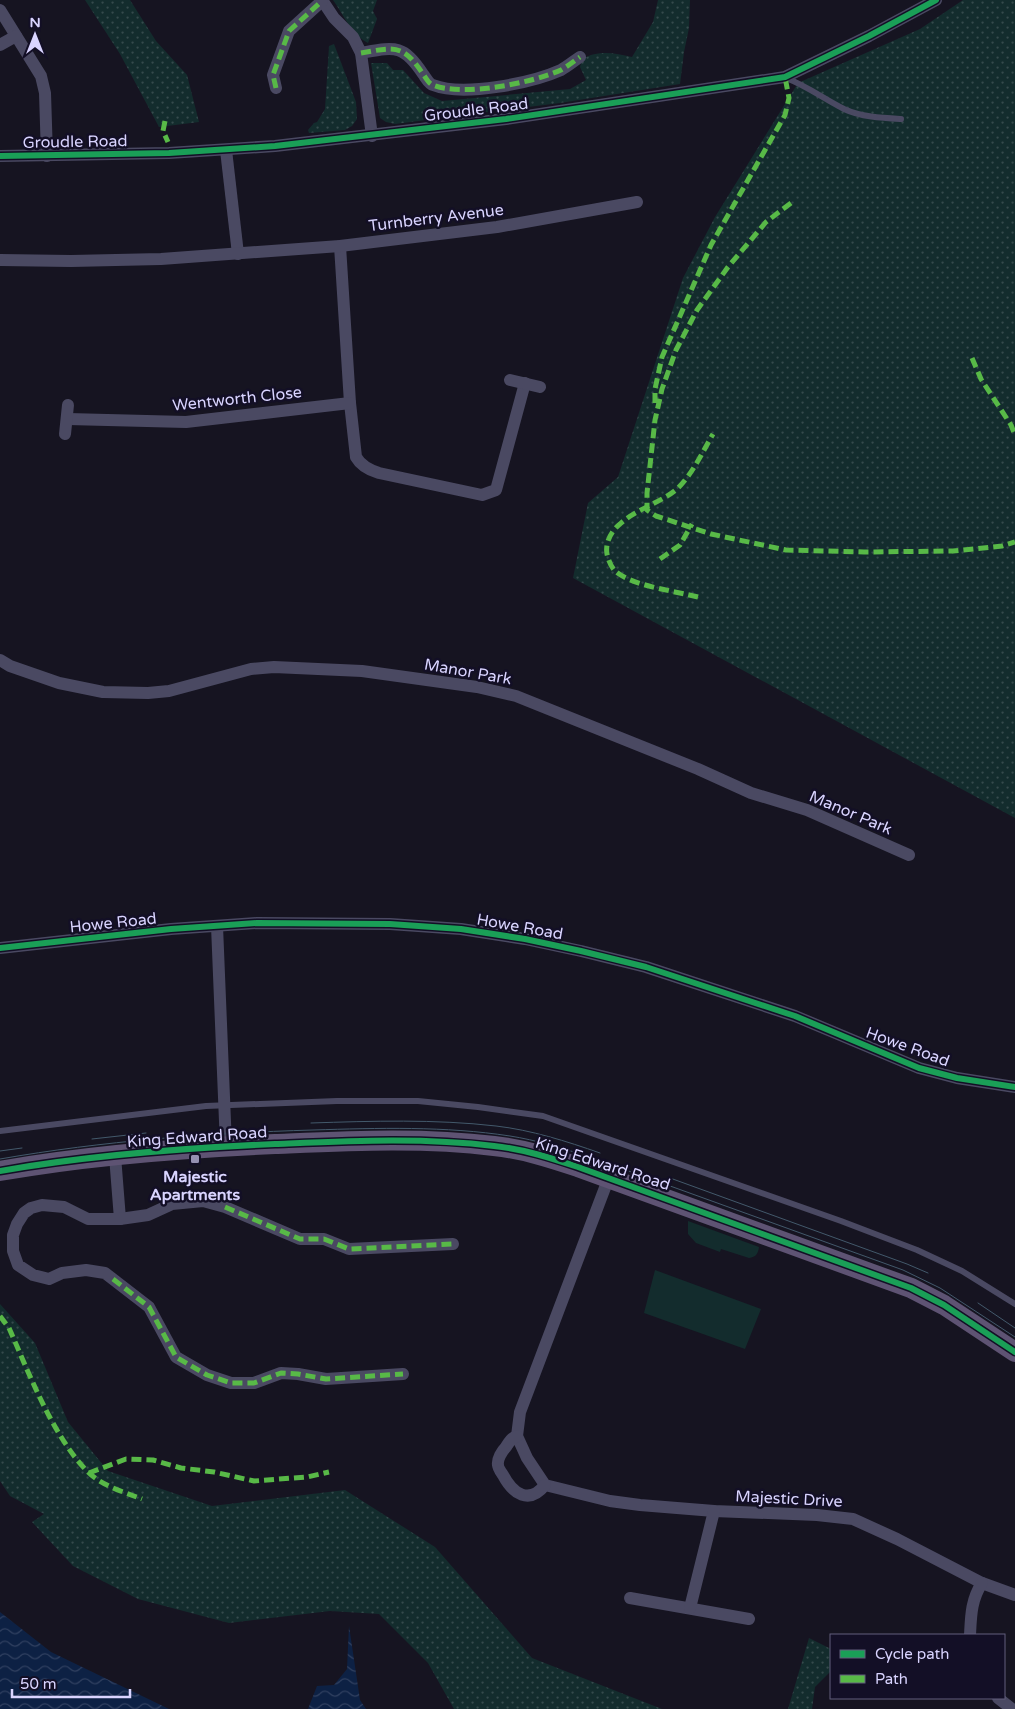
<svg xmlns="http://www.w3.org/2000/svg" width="1015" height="1709" viewBox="0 0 1015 1709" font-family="'Varela Round',sans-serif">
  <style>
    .grass { fill: url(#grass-dots) }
    .garden { fill: #132c2d }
    .water { fill: url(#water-waves) }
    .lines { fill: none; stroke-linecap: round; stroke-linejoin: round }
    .lane { stroke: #4a4962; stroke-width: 6 }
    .street { stroke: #4a4962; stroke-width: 12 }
    .primary { stroke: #5e5373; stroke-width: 20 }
    .tram { stroke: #43596b; stroke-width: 1 }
    .quiet { stroke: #58b947; stroke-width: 5; stroke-dasharray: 10 5; stroke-linecap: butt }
    .cycleway-casing { stroke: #130f26; stroke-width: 9 }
    .cycleway { stroke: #1a9f57; stroke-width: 6 }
    .poi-dot { fill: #9591b1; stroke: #130f26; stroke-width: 2 }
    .labels { text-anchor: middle; stroke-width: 5; stroke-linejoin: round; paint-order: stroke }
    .street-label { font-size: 16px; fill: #d9d4ff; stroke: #130f26 }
    .poi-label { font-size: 16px; font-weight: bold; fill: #d9d4ff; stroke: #130f26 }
  </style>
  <defs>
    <pattern id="grass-dots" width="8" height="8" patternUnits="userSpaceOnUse" patternTransform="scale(1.25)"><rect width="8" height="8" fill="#132c2d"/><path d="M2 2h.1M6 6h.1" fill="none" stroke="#354a4c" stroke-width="1.8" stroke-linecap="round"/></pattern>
    <pattern id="water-waves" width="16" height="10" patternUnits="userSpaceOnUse" patternTransform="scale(1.25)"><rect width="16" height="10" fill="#0d2144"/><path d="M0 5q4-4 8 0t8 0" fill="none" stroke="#304060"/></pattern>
  </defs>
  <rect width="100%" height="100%" fill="#161421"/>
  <g class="grass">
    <polygon points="85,0 130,0 156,41 187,75 199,122 159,127 120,54"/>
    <path d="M333,0H377L373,11L377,19L368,43C352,35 343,14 333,0Z"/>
    <path d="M658,0H690L689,28L684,52L680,84L560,103L395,124L386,122L380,118L371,63H387L393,70H403L424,93L442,101L570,89L586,80L580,67L582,59C599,50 614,53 632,57L653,22Z"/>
    <polygon points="963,0 1015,0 1015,818 573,578 588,503 618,477 683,278 715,217 798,83 920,29"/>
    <polygon points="334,44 356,102 357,119 352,126 345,130 309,133 308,130 314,123 317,122 325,109 329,46"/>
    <polygon points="0,1304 35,1343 68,1422 108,1471 212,1506 345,1490 435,1547 532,1658 662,1709 454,1709 428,1663 379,1614 330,1611 229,1623 138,1599 73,1566 32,1522 44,1514 10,1496 0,1481"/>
    <polygon points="809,1638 831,1649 831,1671 815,1687 812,1709 788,1709"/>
  </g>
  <g class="garden">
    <path d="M688,1221L759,1247C758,1254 756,1257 749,1258L721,1249L720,1252L696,1243L688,1234Z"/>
    <polygon points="655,1270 761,1309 745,1349 644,1313"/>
  </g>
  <g class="water">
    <polygon points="0,1612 51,1652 169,1709 0,1709"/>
    <polygon points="349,1626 360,1700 366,1709 308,1709 317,1686 334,1685 347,1669"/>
  </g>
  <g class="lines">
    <g class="lane">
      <path d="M786,78C807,86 824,99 844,109C861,117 882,118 901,119"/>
      <polyline points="0,1131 206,1106 337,1101 418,1101 478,1107 543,1116 841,1221 917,1250 962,1271 1015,1304"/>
    </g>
    <g class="street">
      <polyline points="322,0 334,18 353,37 361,53 372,136"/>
      <polyline points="0,10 41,76 45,93 47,156"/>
      <polyline points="0,45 16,36"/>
      <path d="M361,53C395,47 403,44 423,74C426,78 429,84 433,85C463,97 532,83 561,70C568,66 574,61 580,57"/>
      <polyline points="276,88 273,75 289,31 322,1"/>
      <polyline points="226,150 238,254"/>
      <polyline points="0,156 169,153 275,146 506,119 785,77 869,36 936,0"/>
      <path d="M340,246L350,403L356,457C361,466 369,470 379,473L482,495L496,490L525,383"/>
      <polyline points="0,260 71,261 161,259 340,246 497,227 637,202"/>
      <polyline points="510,380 540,387"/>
      <polyline points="68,419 186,422 350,403"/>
      <polyline points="65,434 68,405"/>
      <polyline points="0,660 10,666 59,683 103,692 148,693 169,691 251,669 274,667 362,671 477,687 516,696 698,769 751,793 807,810 909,855"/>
      <polyline points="217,926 226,1146"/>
      <polyline points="0,948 171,929 257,923 390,924 461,929 525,939 581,951 646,967 795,1016 919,1068 957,1078 1015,1087"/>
      <polyline points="115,1156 120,1219"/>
      <polyline points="609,1177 520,1412 517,1436 527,1458 545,1485 610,1501 640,1505 714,1511 817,1515 853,1519 897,1539 982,1583 1015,1595"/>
      <polyline points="403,1374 326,1379 298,1374 281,1373 254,1383 231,1383 207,1375 176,1357 149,1307 105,1273 86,1270 62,1273 49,1279 33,1275 18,1265 13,1251 13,1235 17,1224 24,1213 31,1208 42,1205 64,1207 88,1219 120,1219 148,1215 172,1204 203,1201 225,1207 300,1239 324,1239 349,1249 453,1244"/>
      <path d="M517,1436C511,1438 509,1442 506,1447C502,1451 497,1459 498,1465C498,1468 501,1472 503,1475C513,1494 529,1505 545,1485"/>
      <polyline points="630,1598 749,1619"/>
      <polyline points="690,1608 714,1511"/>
      <path d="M970,1635C971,1616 971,1600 982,1583"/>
      <polyline points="998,1698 1012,1709"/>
    </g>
    <path class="primary" d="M0,1171C90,1155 183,1148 275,1144C347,1141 422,1137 494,1146C523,1149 551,1158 578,1167L911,1288L944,1305L1015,1352"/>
    <g class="tram">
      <path d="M311,1123C372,1121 435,1119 496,1126C531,1130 566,1141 600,1153"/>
      <polyline points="92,1139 146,1133"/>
      <polyline points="0,1151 22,1148"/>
      <path d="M0,1159C103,1141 208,1133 313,1130C378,1128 445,1126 510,1136C536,1140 561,1148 587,1156L903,1270L940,1288L1015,1337"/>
      <polyline points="670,1178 907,1264 928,1273"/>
      <polyline points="978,1303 1015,1328"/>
    </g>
    <g class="quiet">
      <path d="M361,53C395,47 403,44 423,74C426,78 429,84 433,85C463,97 532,83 561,70C568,66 574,61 580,57"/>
      <polyline points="276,88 273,75 289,31 322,1"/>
      <polyline points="165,121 163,131 168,142"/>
      <polyline points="791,203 766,222 728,267 697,310 676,350 662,389 655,420 647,493 647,510 656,516 711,534 786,550 864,552 953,551 1002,546 1015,542"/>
      <polyline points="972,358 981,379 1011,425 1015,435"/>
      <polyline points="655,403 655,389 662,357 711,245 785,115 789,98 785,77"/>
      <polyline points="660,559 680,545 692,524"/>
      <path d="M698,597C675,591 632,586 615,571C611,567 608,559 607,554C605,543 611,531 620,524C636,509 663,502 678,488C693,473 702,453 713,434"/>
      <polyline points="225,1207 300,1239 324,1239 349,1249 453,1244"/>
      <polyline points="113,1279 149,1307 176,1357 207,1375 231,1383 254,1383 281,1373 298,1374 326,1379 403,1374"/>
      <path d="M0,1316L9,1328C29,1373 53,1437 88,1472C102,1486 124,1492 142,1499"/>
      <polyline points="89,1473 126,1459 153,1460 181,1468 214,1472 254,1481 307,1477 329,1472"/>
    </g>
    <defs>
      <g id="cycleway">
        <polyline points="0,156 169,153 275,146 506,119 785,77 869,36 936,0"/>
        <polyline points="0,948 171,929 257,923 390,924 461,929 525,939 581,951 646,967 795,1016 919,1068 957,1078 1015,1087"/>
        <path d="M0,1171C90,1155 183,1148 275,1144C347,1141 422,1137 494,1146C523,1149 551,1158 578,1167L911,1288L944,1305L1015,1352"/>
      </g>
    </defs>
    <use href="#cycleway" class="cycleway-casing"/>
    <use href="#cycleway" class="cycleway"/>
  </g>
  <rect class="poi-dot" x="190" y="1154" width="10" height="10" rx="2.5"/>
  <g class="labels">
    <g class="street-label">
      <text transform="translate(476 109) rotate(-7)" y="6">Groudle Road</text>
      <text transform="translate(75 141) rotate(-1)" y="6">Groudle Road</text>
      <text transform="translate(436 217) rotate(-7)" y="6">Turnberry Avenue</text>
      <text transform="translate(237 398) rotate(-6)" y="6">Wentworth Close</text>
      <text transform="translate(468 671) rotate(10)" y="6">Manor Park</text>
      <text transform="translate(851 812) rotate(23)" y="6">Manor Park</text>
      <text transform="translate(113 922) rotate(-6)" y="6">Howe Road</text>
      <text transform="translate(520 926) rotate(10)" y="6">Howe Road</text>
      <text transform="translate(908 1046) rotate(20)" y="6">Howe Road</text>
      <text transform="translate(197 1136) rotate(-4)" y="6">King Edward Road</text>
      <text transform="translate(603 1163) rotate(18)" y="6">King Edward Road</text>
      <text transform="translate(789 1498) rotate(3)" y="6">Majestic Drive</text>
    </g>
    <g class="poi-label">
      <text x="195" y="1182">Majestic<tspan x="195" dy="18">Apartments</tspan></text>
    </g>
  </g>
  <rect x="830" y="1634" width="175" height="65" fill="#130f26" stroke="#625e7d"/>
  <rect x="840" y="1650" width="25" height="8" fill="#1a9f57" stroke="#625e7d"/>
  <text x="875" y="1659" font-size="15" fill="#d9d4ff">Cycle path</text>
  <rect x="840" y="1675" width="25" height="8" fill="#58b947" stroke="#625e7d"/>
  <text x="875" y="1684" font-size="15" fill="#d9d4ff">Path</text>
  <g transform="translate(35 35)" stroke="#130f26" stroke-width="4" paint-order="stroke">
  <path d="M0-4L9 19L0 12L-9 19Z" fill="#d9d4ff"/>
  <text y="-8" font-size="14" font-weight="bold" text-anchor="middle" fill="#d9d4ff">N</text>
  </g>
  <path d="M12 1689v8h118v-8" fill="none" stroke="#d9d4ff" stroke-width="2.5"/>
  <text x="20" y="1689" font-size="15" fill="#d9d4ff" stroke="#130f26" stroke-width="4" paint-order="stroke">50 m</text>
</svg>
